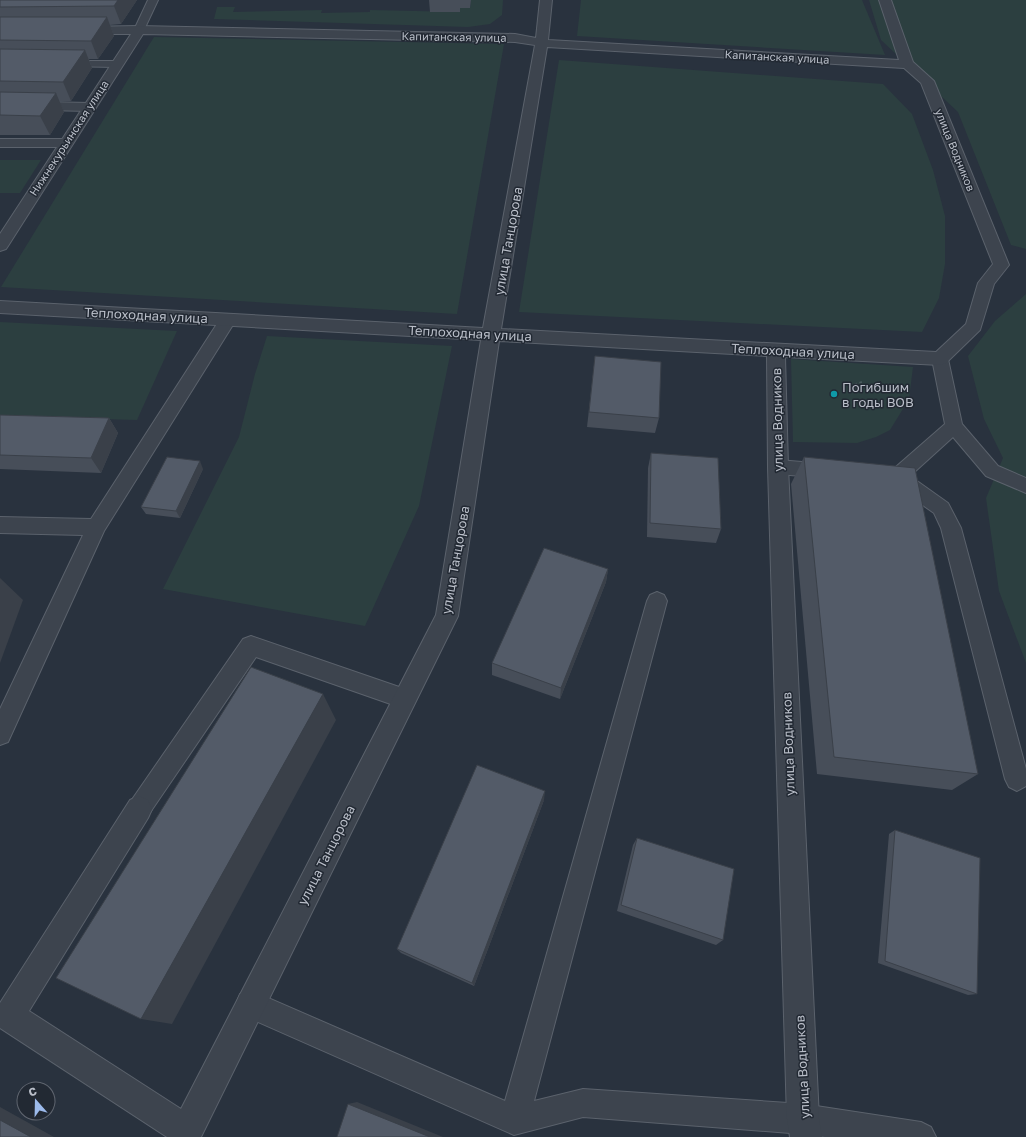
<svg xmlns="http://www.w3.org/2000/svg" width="1026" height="1137" viewBox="0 0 1026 1137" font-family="'Golos Text',sans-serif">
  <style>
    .green { fill: #2c3f40 }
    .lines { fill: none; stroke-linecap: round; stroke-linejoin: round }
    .lane-casing { stroke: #5b626c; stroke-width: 2 }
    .street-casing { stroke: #5b626c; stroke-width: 2 }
    .path { stroke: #4b5b5e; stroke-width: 2; stroke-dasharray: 2.5 2.5; stroke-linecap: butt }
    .lane { fill: #3d444e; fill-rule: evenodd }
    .street { fill: #3d444e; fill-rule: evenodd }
    .wall { fill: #474e59 }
    .shaded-wall { fill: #3a4049 }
    .building { fill: #535b68; stroke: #3a4049 }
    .culture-dot { fill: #0f9aa8; stroke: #222933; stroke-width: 1.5 }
    .labels { text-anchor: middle; stroke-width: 3; stroke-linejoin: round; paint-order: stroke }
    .far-street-label { font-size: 11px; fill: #babfc9; stroke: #222933 }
    .street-label { font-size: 13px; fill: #babfc9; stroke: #222933 }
    .poi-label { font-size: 13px; fill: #babfc9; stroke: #222933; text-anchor: start }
  </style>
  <rect width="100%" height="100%" fill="#29323e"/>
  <g class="green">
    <polygon points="471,0 503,0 502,15 490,24 468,27 214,19 217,7 235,7 233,12 322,10 321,13 370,12 370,10 460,12 460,8 470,8"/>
    <polygon points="581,0 862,0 885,55 577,36"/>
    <polygon points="869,0 1026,0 1026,249 1011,245 958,112 881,40"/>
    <polygon points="154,37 504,44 457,314 1,287"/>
    <polygon points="559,60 883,84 912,114 933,170 945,216 945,264 939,298 922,332 519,312"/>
    <polygon points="0,160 41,160 20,193 0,193"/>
    <polygon points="1026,294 1026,663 999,591 986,498 1003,458 984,419 968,356 995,321"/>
    <polygon points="0,322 177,331 137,420 0,416"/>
    <polygon points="267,336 452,346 419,506 365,626 163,589 239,437 255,374"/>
    <polygon points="791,359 913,367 909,399 890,430 876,437 857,443 793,442"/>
  </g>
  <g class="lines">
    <defs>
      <g id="lane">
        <polygon points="148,0 158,0 143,32 135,32 134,30"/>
        <polygon points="64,61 116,61 122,64 116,67 60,66 58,64 60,62"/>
        <polygon points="0,101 89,103 95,107 89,111 0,109"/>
        <polygon points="0,139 66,139 72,143 66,147 0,147"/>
        <polygon points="228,315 234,316 236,320 104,531 8,742 0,745 0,709 83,535 0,533 0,517 91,519 222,316"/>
        <polygon points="940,353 946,355 948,359 962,424 998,466 1026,478 1026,493 986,476 953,437 910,476 948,503 961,528 1026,769 1026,786 1017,791 1009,787 1005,779 941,528 934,513 890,482 888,477 890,472 945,424 932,359 934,355"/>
        <polygon points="778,460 826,464 832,466 835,471 832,476 826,478 778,474 772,472 769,467 772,462"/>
        <polygon points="657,592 664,595 667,601 534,1101 583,1089 803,1104 921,1122 931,1127 936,1137 825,1137 803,1134 583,1117 514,1135 240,1014 236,1004 240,994 250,990 505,1101 647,601 650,595"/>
        <polygon points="251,636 405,689 413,692 416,699 413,706 405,709 256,657 147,817 139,821 131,817 127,809 131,801 243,639"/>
      </g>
      <path id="street" d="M540,0H552L548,40L899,60L879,0H891L913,62L934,81L1009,265L994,284L980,330L946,363L940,365L785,357L788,467L819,1119L822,1137H790L787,1119L768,467L767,356L499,341L458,616L201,1137H167L0,1028V1003L130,800L139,796L148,800L152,809L148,818L29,1011L181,1109L436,615L481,340L0,313V301L483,328L535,45L515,42L143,34L8,246L6,249L0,251V234L131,34H81L77,33L75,30L77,27L139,26L515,34L536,38ZM547,47L904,68L921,83L993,264L978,283L966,324L936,352L501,329Z"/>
    </defs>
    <use href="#lane" class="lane-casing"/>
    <use href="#street" class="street-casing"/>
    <polyline class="path" points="850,386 862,382"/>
    <use href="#lane" class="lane"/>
    <use href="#street" class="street"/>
  </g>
  <g class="wall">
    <polygon points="0,0 137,0 121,24 110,25 114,36 98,59 89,59 92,68 71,101 59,101 64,112 50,135 0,135"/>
    <polygon points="429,0 471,0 470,8 460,8 460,12 430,12"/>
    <polygon points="595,356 659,418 655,433 587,427"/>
    <polygon points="0,415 109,418 118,433 101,473 0,469"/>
    <polygon points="651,453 721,529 716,543 647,537 648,468"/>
    <polygon points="804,457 978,774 952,790 817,774 791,484"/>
    <polygon points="203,469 180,518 146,514 141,507"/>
    <polygon points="608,569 606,582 560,699 492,675 492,663"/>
    <polygon points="544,800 474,986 401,953 397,949"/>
    <polygon points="895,830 977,994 968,995 878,963 889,834"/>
    <polygon points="637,838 723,940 716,945 617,911 633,845"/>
  </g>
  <g class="shaded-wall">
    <polygon points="118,0 137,0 121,24 114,6"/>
    <polygon points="107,17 114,36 98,59 91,41"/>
    <polygon points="85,50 92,68 71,101 63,82"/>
    <polygon points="56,93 64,112 50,135 40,116"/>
    <polygon points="109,418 118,433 101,473 91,458"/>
    <polygon points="200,461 203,469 180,518 176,511"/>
    <polygon points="608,569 606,582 560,699 561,688"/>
    <polygon points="0,578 23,600 0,663"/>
    <polygon points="323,694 336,720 172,1024 141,1019"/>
    <polygon points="545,791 544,800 474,986 472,983"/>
    <polygon points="357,1102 443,1137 430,1137 348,1104"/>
    <polygon points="0,1107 54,1137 31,1137 0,1120"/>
  </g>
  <g class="building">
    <polygon points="0,0 118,0 114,6 0,7"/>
    <polygon points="0,17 107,17 91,41 0,40"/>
    <polygon points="0,49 85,50 63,82 0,81"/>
    <polygon points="0,92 56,93 40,116 0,115"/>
    <polygon points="595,356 661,362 659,418 589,412"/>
    <polygon points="0,415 109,418 91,458 0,455"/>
    <polygon points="651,453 718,458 721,529 650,523"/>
    <polygon points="167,457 200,461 176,511 141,507"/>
    <polygon points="804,457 915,468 978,774 834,757"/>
    <polygon points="544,548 608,569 561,688 492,663"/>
    <polygon points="251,667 323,694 141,1019 56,978"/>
    <polygon points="477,765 545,791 472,983 397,949"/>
    <polygon points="895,830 980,858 977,994 885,961"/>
    <polygon points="637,838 734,869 723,940 621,905"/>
    <polygon points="348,1104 430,1137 337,1137"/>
    <polygon points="0,1120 31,1137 0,1137"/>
  </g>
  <circle class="culture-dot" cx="834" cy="394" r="4"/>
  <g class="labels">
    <g class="far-street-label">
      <text transform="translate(454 37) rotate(1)" y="4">Капитанская улица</text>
      <text transform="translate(777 57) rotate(3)" y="4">Капитанская улица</text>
      <text transform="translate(69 138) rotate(-57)" y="4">Нижнекурьинская улица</text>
      <text transform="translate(955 150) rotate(68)" y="4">улица Водников</text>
    </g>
    <g class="street-label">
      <text transform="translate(508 241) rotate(-80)" y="5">улица Танцорова</text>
      <text transform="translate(146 315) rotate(3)" y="5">Теплоходная улица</text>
      <text transform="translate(470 333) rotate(3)" y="5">Теплоходная улица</text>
      <text transform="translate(793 351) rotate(3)" y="5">Теплоходная улица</text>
      <text transform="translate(777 420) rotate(-91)" y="5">улица Водников</text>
      <text transform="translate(455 560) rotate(-80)" y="5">улица Танцорова</text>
      <text transform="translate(788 744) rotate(-92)" y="5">улица Водников</text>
      <text transform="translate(326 855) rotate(-63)" y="5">улица Танцорова</text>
      <text transform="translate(802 1067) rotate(-93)" y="5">улица Водников</text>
    </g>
    <g class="poi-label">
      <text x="842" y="392">Погибшим<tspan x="842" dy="15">в годы ВОВ</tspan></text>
    </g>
  </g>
  <g transform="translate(36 1101) rotate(340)"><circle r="19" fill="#222933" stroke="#5f656f"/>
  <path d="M0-3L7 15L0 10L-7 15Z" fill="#9cbaeb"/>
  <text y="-6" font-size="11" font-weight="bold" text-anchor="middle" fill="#babfc9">С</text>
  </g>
</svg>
